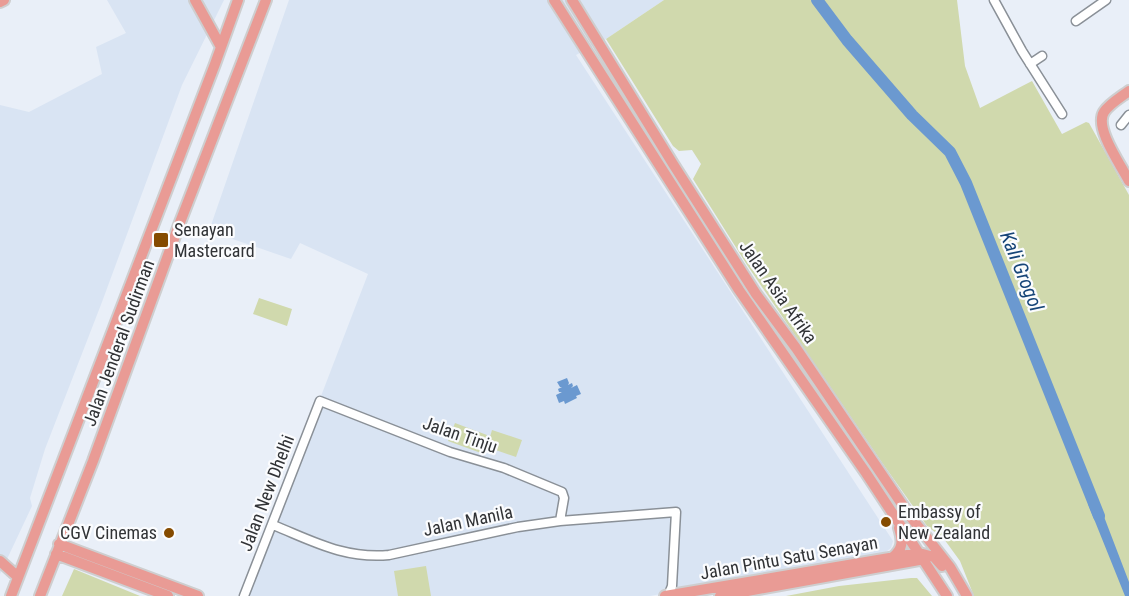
<svg xmlns="http://www.w3.org/2000/svg" width="1129" height="596" font-family="'Roboto Condensed',sans-serif">
<style>
.built{fill:#d9e4f3}
.green{fill:#d0d9ad}
.water{fill:#6b99d0}
.lines{fill:none;stroke-linecap:round;stroke-linejoin:round}
.river{stroke:#6b99d0;stroke-width:12}
.minor-casing{stroke:#8a9097;stroke-width:11}
.major-casing{stroke:#cececf;stroke-width:14}
.minor{stroke:#fff;stroke-width:8}
.major{stroke:#e99b95;stroke-width:10}
.poi-dot{fill:#854b00;stroke:#fbfcfe;stroke-width:2}
.labels{text-anchor:middle;stroke-width:4.5;stroke-linejoin:round;paint-order:stroke}
.poi-label{font-size:18px;fill:#313336;stroke:#fbfcfe;text-anchor:start}
.street-label{font-size:18px;fill:#313336;stroke:#fbfcfe}
.water-label{font-size:20px;font-style:italic;fill:#164578;stroke:#fbfcfe}
</style>
<rect width="100%" height="100%" fill="#e9eff8"/>
<path class="built" d="M 107,0 L 224,0 L 182,85 L 102,302 L 45,449 L 30,498 L 32,506 L 0,574 L 0,105 L 29,112 L 102,74 L 96,47 L 126,33 Z
M 289,0 L 664,0 L 606,39 L 576,55 L 893,541 L 891,548 L 883,554 L 650,596 L 244,596 L 368,274 L 300,243 L 291,259 L 209,231 Z"/>
<path class="green" d="M 664,0 L 957,0 L 965,66 L 980,108 L 1032,81 L 1062,134 L 1086,122 L 1089,123 L 1129,195 L 1129,596 L 974,596 L 960,561 L 944,539 L 927,526 L 883,464 L 747,265 L 693,179 L 701,164 L 692,150 L 679,151 L 673,146 L 606,39 Z
M 259,298 L 292,309 L 287,326 L 253,314 Z
M 455,423 L 487,435 L 481,453 L 448,441 Z
M 492,430 L 522,440 L 516,457 L 487,447 Z
M 426,566 L 431,596 L 398,596 L 394,571 Z
M 74,569 L 140,596 L 62,596 Z
M 911,578 L 917,578 L 932,596 L 786,596 L 839,586 Z"/>
<path class="water" d="M 567,378 L 569,383 L 568,385 L 572,383 L 573,386 L 571,388 L 577,385 L 581,394 L 576,396 L 577,398 L 565,404 L 564,401 L 559,403 L 556,395 L 562,392 L 559,392 L 558,389 L 562,387 L 560,387 L 557,382 Z
M 1098,501 L 1129,582 L 1129,596 L 1125,596 L 1088,504 Z"/>
<g class="lines">
<path class="river" d="M 817,0 L 847,40 L 912,115 L 950,152 L 966,183 L 1099,516"/>
<g class="minor-casing">
<path id="minor" d="M 994,0 L 1022,51 L 1062,114
M 1076,21 L 1106,0
M 1030,64 L 1042,56
M 1121,125 L 1129,115
M 273,525 C 313,541 344,559 389,555 L 518,527 L 560,521 L 676,512 L 672,586 L 668,596
M 244,596 L 320,401 L 450,452 L 504,468 L 562,492 L 564,498 L 560,521"/>
</g>
<g class="major-casing">
<path id="major" d="M 195,0 L 221,47
M 554,0 L 739,290 L 866,473 L 947,596
M 572,0 L 673,164 L 756,294 L 796,348 L 910,516 L 950,567 L 967,596
M 0,2 L 4,0
M 1129,91 C 1121,97 1109,104 1104,112 C 1094,128 1121,165 1129,181
M 59,544 L 198,596
M 56,554 L 168,596
M 893,557 C 903,549 903,541 899,528
M 0,561 L 18,577
M 11,596 L 215,64 L 238,0
M 40,596 L 93,461 L 179,225 L 266,0
M 665,596 L 919,553 L 934,557 L 942,566
M 720,596 L 919,560"/>
</g>
<use href="#minor" class="minor"/>
<use href="#major" class="major"/>
</g>
<g class="poi-dot">
<rect x="153" y="232" width="16" height="16" rx="3"/>
<circle cx="886" cy="522" r="6"/>
<circle cx="169" cy="533" r="6"/>
</g>
<g class="labels">
<g class="poi-label">
<text x="174" y="236">Senayan<tspan x="174" dy="21">Mastercard</tspan></text>
<text x="898" y="518">Embassy of<tspan x="898" dy="21">New Zealand</tspan></text>
<text x="157" y="539" text-anchor="end">CGV Cinemas</text>
</g>
<g class="street-label">
<text transform="translate(778 292) rotate(55)" y="6">Jalan Asia Afrika</text>
<text transform="translate(119 343) rotate(-70)" y="6">Jalan Jenderal Sudirman</text>
<text transform="translate(460 435) rotate(19)" y="6">Jalan Tinju</text>
<text transform="translate(267 493) rotate(-69)" y="6">Jalan New Dhelhi</text>
<text transform="translate(468 521) rotate(-12)" y="6">Jalan Manila</text>
<text transform="translate(789 558) rotate(-10)" y="6">Jalan Pintu Satu Senayan</text>
</g>
<g class="water-label">
<text transform="translate(1022 271) rotate(68)" y="7">Kali Grogol</text>
</g>
</g>
</svg>
